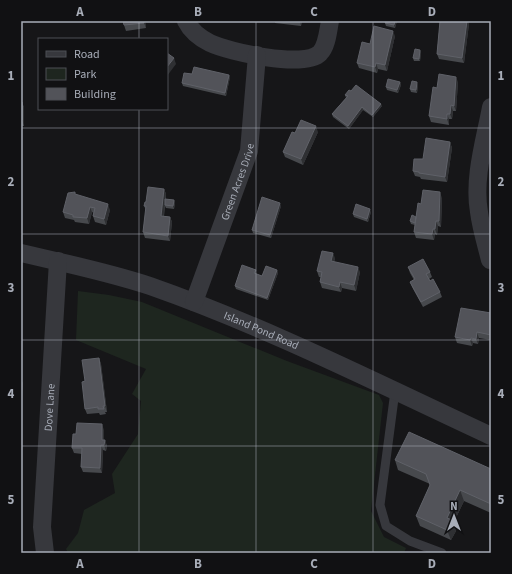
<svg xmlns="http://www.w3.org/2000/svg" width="512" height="574" font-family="'Source Sans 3',sans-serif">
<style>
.green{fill:#1e261f}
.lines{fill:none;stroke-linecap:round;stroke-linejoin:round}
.lane{stroke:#37383d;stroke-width:9}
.street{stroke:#37383d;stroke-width:18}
.wall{fill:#47494d}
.shaded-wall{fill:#2f3033}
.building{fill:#525359;stroke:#5f6168}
.grid{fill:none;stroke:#a8adb8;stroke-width:1;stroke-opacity:0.55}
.labels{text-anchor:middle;stroke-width:3;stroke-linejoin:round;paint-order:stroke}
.street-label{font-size:11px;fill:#a8adb8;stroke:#111113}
.neatline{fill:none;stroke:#a8adb8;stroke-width:1.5}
.grid-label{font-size:13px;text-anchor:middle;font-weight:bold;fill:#a8adb8}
</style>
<rect width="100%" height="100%" fill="#161618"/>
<path class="green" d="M 78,291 L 109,295 L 142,302 L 287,361 L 379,395 L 383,403 L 371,511 L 384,537 L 406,548 L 404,553 L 68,553 L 66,549 L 78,533 L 84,510 L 115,493 L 112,474 L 138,434 L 141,401 L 132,394 L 146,369 L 76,340 Z"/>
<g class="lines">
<path class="lane" d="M 395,391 L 380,505 L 386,526 L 410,541 L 442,553"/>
<g class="street">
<path d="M 186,21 C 191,31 200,38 210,43 C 229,52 305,69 320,53 C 327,46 328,31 330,21"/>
<path id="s1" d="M 21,253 C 64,263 108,272 150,286 C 267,327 379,384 491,436"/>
<path d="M 490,260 C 486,244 481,228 479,212 C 473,178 485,140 491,107"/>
<path id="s2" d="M 194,302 L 249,151 L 257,55"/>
<path id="s3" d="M 45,553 L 42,527 L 58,261"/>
</g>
</g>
<path class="wall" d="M 145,21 L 146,28 L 126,31 L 124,25 Z
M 275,21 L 302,21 L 301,26 L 275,23 Z
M 386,21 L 397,21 L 395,28 L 386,26 L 385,23 Z
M 440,21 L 468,21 L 469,24 L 464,63 L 439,59 L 437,54 Z
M 395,36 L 387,71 L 378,69 L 377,73 L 359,68 L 357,63 L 370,44 Z
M 420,50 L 421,53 L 420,61 L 414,61 L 413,58 Z
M 192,74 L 229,75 L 230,77 L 226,96 L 183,86 L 182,83 Z
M 400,82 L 401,85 L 398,93 L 387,90 L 386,87 Z
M 458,82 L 456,111 L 453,111 L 452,119 L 449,119 L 449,125 L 431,122 L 429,116 L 437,88 Z
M 418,85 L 417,93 L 411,92 L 410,89 Z
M 351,91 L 382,106 L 373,117 L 363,110 L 349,129 L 333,117 L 332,114 L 346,98 L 345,95 Z
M 21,102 L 24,107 L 24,126 L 21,126 Z
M 318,132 L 303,165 L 285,157 L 283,152 Z
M 450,142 L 452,148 L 447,182 L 421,179 L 420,177 L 415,176 L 413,171 L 423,159 Z
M 164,189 L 166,194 L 166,199 L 174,200 L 175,203 L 174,209 L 166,208 L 165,206 L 164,216 L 170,217 L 172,222 L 170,241 L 145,238 L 143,232 L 146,210 L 144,206 Z
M 76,195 L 110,210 L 106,225 L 95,222 L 93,216 L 94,213 L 92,212 L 89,224 L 75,222 L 74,220 L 65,218 L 63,212 Z
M 442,198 L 441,227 L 438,226 L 437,235 L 435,234 L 434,240 L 416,238 L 414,232 L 415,225 L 411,224 L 410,221 L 416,217 L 421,204 Z
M 281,206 L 271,238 L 253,233 L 252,230 Z
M 371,212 L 368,222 L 354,217 L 353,214 Z
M 335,258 L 334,262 L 360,272 L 356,291 L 342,288 L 341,292 L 322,288 L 320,282 L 321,277 L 319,277 L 317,271 Z
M 408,267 L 430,272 L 432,277 L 429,279 L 440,292 L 442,297 L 423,307 L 412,287 L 410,282 L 414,280 L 410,273 Z
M 256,270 L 256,274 L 262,276 L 277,270 L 278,273 L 268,300 L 236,289 L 235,286 Z
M 491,313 L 491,340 L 479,338 L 478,344 L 473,343 L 472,346 L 457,343 L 455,337 Z
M 99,358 L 101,364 L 107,412 L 105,412 L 106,414 L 100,415 L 99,413 L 87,414 L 85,409 L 85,381 Z
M 104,430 L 104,440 L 105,440 L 107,446 L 106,451 L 103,450 L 102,473 L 83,472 L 81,467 L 82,454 L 74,453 L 72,448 L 76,434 Z
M 395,460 L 491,469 L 491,513 L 464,501 L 453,524 L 456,531 L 451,540 L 420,526 L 416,516 L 430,485 L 430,484 L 398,470 Z"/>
<path class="shaded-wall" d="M 143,21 L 145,21 L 146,28 L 144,23 Z
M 300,21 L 302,21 L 301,26 Z
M 395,21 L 397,21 L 395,28 L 394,25 Z
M 467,21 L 468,21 L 469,24 L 464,63 L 462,58 Z
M 393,31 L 395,36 L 387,71 L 385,65 Z
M 420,50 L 421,53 L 420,61 L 419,59 Z
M 174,58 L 176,64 L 167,76 L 167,67 Z
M 376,63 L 378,69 L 377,73 L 375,67 Z
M 229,75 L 230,77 L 226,96 L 225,93 Z
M 456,77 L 458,82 L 456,111 L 454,106 Z
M 400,82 L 401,85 L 398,93 L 397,90 Z
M 417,82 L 418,85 L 417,93 L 416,90 Z
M 22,102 L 24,107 L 24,126 L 22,120 Z
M 381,104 L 382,106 L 373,117 L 372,115 Z
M 451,105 L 453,111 L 452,119 L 450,114 Z
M 362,107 L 363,110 L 349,129 L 348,126 Z
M 447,114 L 449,119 L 449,125 L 447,119 Z
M 316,126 L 318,132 L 303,165 L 301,159 Z
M 450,142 L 452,148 L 447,182 L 445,177 Z
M 164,189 L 166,194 L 163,221 L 161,216 Z
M 440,192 L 442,198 L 441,227 L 439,221 Z
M 174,200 L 175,203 L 174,209 L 173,206 Z
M 280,203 L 281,206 L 271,238 L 270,235 Z
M 108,204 L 110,210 L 106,225 L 104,219 Z
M 90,207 L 92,212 L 89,224 L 87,218 Z
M 370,209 L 371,212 L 368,222 L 367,219 Z
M 170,217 L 172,222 L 170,241 L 168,236 Z
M 436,221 L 438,226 L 437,235 L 435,229 Z
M 433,229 L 435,234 L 434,240 L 432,234 Z
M 333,253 L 335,258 L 333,266 L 331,261 Z
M 358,267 L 360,272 L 356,291 L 354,285 Z
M 277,270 L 278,273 L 268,300 L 267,298 Z
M 340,282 L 342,288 L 341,292 L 339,287 Z
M 477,332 L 479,338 L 478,344 L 476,339 Z
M 471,338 L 473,343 L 472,346 L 470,340 Z
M 99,358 L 101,364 L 107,412 L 105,406 Z
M 21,379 L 23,383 L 22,397 L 21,394 Z
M 102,424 L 104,430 L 104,446 L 102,440 Z
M 105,440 L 107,446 L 106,451 L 104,445 Z
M 101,445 L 103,450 L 102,473 L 100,468 Z
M 460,490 L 464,501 L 453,524 L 456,531 L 451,540 L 447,530 L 447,518 Z"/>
<path class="building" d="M 123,21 L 143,21 L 144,23 L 124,25 Z
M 386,21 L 395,21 L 394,25 L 385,23 Z
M 440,21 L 467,21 L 462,58 L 437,54 Z
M 374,26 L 393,31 L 385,65 L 376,63 L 375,67 L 357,63 L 362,42 L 370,44 Z
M 415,49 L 420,50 L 419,59 L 413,58 Z
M 167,53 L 174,58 L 167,67 Z
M 194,67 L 229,75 L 225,93 L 182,83 L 184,73 L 192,74 Z
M 439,74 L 456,77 L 454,106 L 451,105 L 450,114 L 447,114 L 447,119 L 429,116 L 433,87 L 437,88 Z
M 388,79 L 400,82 L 397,90 L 386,87 Z
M 412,81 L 417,82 L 416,90 L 410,89 Z
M 356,85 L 381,104 L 372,115 L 362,107 L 348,126 L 332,114 L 348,96 L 345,95 L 349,90 L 351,91 Z
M 21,102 L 22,102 L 22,120 L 21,120 Z
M 301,120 L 316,126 L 301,159 L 283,152 L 292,132 L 295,133 Z
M 426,138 L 450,142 L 445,177 L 419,173 L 419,172 L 413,171 L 414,159 L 423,159 Z
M 148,187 L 164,189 L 161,216 L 170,217 L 168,236 L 143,232 L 146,206 L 144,206 L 145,202 L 146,202 Z
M 423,190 L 440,192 L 439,221 L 436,221 L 435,229 L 433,229 L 432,234 L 414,232 L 418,203 L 421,204 Z
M 75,192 L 75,194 L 108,204 L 104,219 L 93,216 L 95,208 L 90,207 L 87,218 L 73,217 L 73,215 L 63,212 L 68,193 Z
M 262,197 L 280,203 L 270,235 L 252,230 Z
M 165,199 L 174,200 L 173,206 L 165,205 Z
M 356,204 L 370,209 L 367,219 L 353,214 Z
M 412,215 L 416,217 L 415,223 L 410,221 Z
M 322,251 L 333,253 L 331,261 L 358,267 L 354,285 L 340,282 L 339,287 L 320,282 L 322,272 L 317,271 Z
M 423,259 L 430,272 L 426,274 L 430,281 L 433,279 L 440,292 L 421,302 L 410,282 L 415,279 L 408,267 Z
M 242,265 L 256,270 L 254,273 L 262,276 L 266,266 L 277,270 L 267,298 L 235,286 Z
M 461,308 L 491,313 L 491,335 L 477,332 L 476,339 L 471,338 L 470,340 L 455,337 Z
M 99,358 L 105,406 L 103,406 L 104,409 L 98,409 L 98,407 L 85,409 L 82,382 L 85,381 L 82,360 Z
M 77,423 L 102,424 L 102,440 L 105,440 L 104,445 L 101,445 L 100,468 L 81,467 L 82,448 L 72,448 L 73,434 L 76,434 Z
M 409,432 L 491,469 L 491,504 L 460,490 L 447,518 L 452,520 L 447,530 L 416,516 L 430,485 L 426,474 L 395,460 Z"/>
<path class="grid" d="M 139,21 L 139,39M 256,21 L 256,553M 373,21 L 373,553M 139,109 L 139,553M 21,128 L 491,128M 21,234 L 491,234M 21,340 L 491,340M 21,446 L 491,446"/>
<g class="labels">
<g class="street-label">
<text dy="4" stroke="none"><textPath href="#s2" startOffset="128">Green Acres Drive</textPath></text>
<text dy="4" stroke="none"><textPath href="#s1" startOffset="253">Island Pond Road</textPath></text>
<text dy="4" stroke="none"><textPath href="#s3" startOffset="146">Dove Lane</textPath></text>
</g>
</g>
<rect width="512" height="574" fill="none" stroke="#111113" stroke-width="44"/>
<rect x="38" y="38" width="130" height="72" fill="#111113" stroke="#4d4f55"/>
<rect x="46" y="51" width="20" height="6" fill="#37383d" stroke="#4d4f55"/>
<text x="74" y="58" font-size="12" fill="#a8adb8">Road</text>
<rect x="46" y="68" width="20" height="12" fill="#1e261f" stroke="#4d4f55"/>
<text x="74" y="78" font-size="12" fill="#a8adb8">Park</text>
<rect x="46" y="88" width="20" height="12" fill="#525359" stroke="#4d4f55"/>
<text x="74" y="98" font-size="12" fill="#a8adb8">Building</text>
<g transform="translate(454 516)" stroke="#111113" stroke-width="3" paint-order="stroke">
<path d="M0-3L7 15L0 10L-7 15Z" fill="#a8adb8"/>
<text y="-6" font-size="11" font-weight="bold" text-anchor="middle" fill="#a8adb8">N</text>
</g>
<rect x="22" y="22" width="468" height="530" class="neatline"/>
<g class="grid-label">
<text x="80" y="16">A</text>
<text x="198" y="16">B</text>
<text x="314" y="16">C</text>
<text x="432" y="16">D</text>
<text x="11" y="80">1</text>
<text x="501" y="80">1</text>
<text x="11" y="186">2</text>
<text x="501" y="186">2</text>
<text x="11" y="292">3</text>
<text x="501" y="292">3</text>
<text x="11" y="398">4</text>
<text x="501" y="398">4</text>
<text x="11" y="504">5</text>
<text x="501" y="504">5</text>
<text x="80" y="568">A</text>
<text x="198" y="568">B</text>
<text x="314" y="568">C</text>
<text x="432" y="568">D</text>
</g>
</svg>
